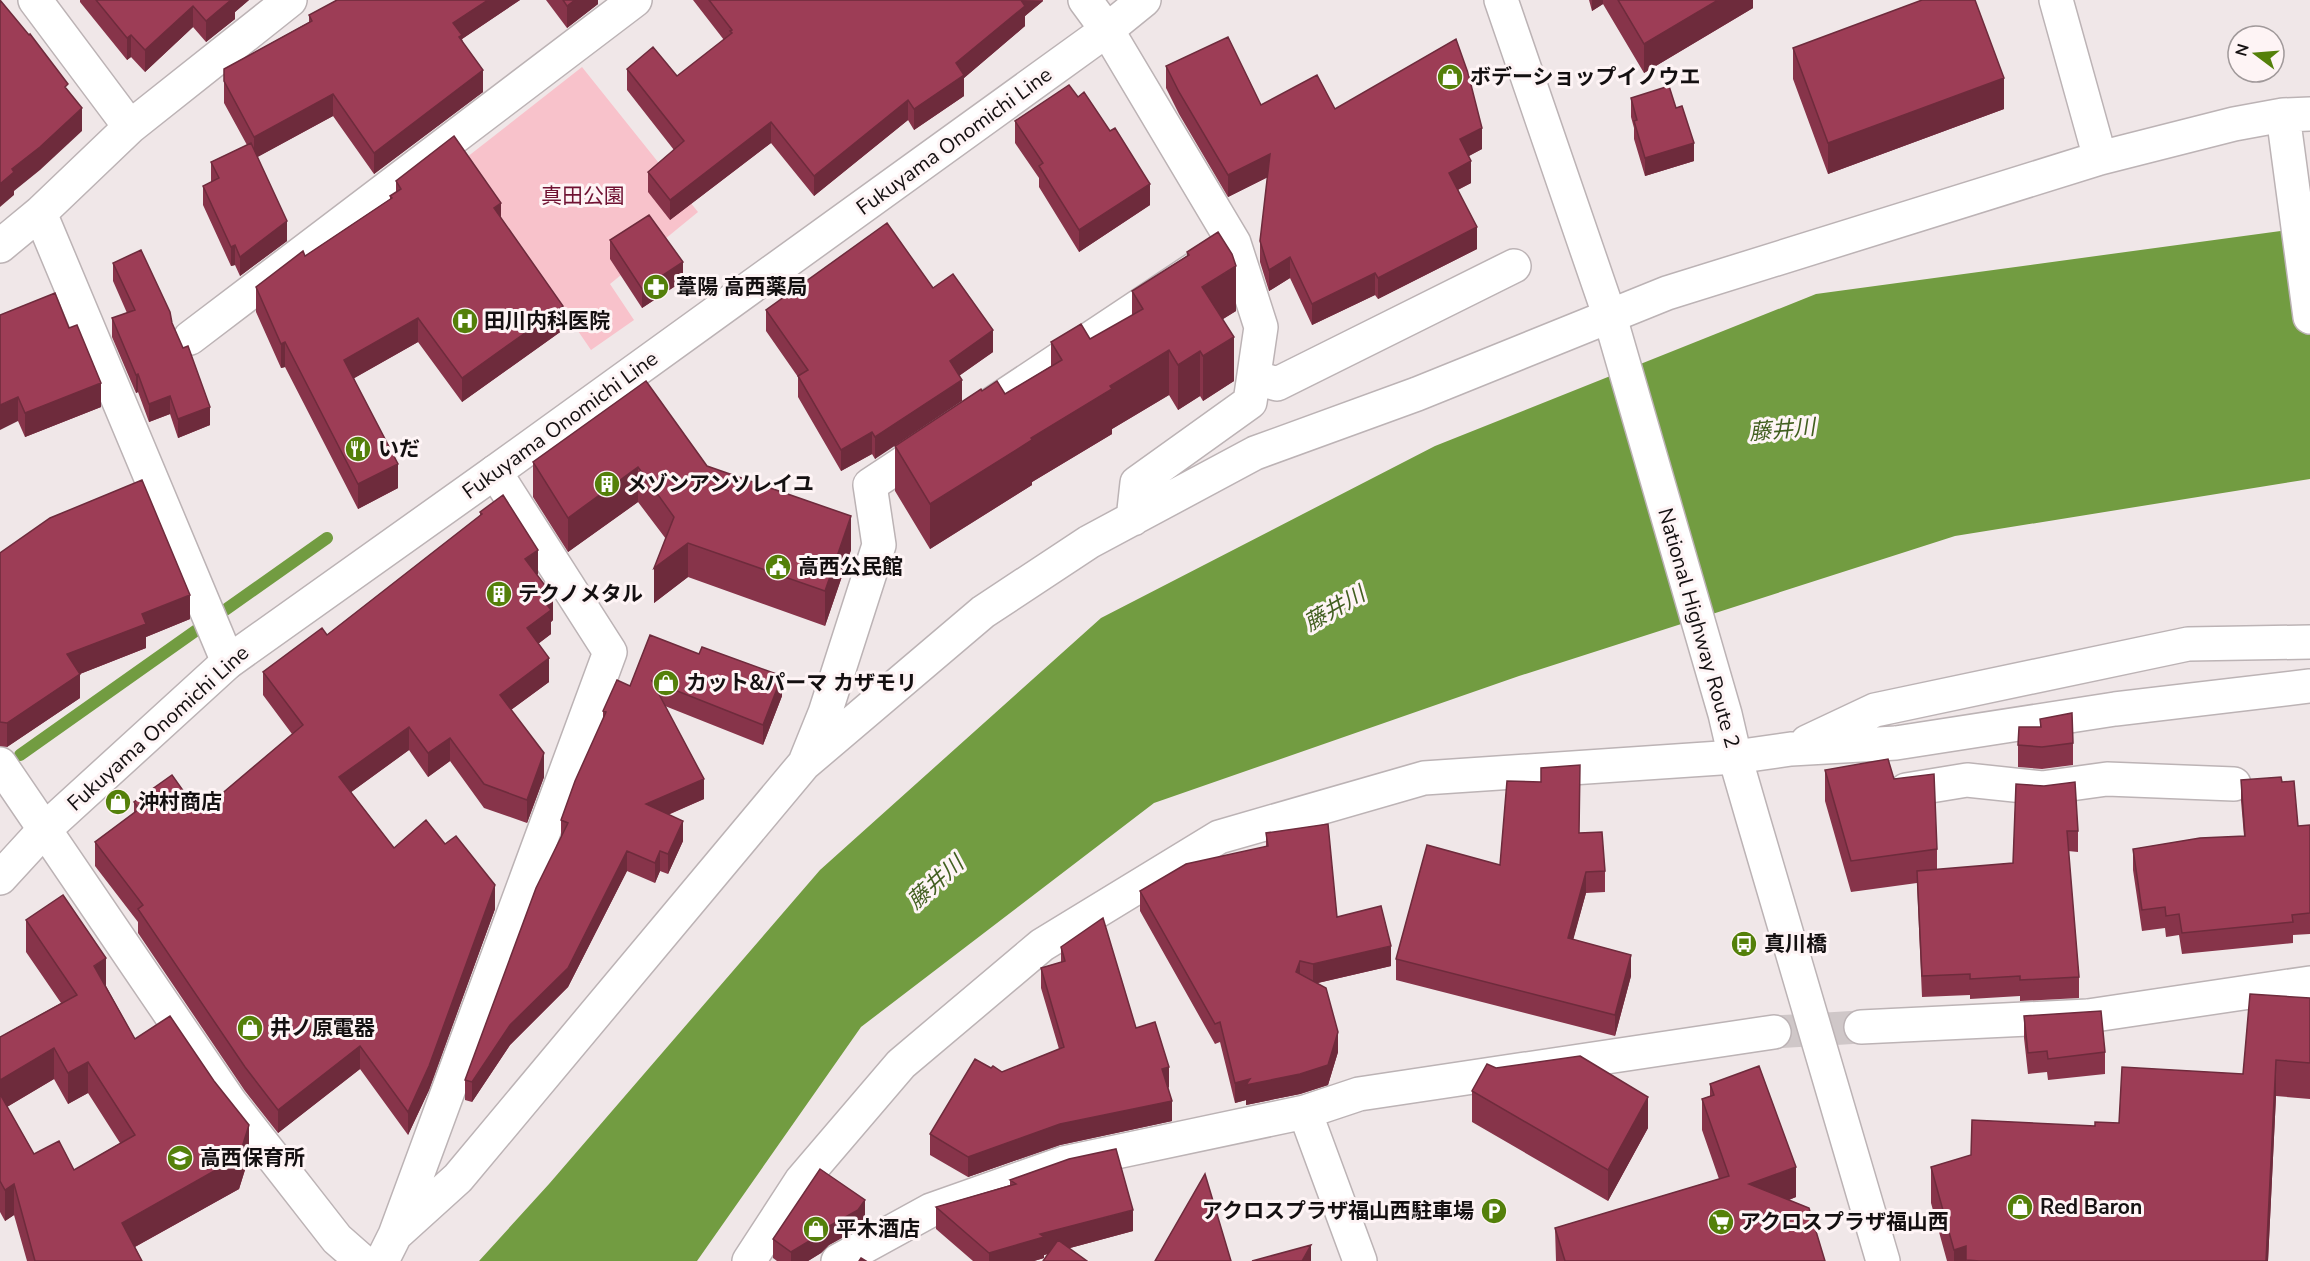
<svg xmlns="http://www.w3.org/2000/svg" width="2310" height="1261" font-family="'Nunito Sans','Noto Sans JP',sans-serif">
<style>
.green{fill:#f8c2cb}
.water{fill:#729c41}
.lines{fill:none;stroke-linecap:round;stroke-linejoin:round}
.stream{stroke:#729c41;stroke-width:12}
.minor-tunnel{stroke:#cfc7c8;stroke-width:33;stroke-dasharray:33 16;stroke-linecap:butt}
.minor-casing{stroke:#bcb3b5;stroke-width:36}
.major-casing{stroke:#bcb3b5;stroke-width:36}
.highway-casing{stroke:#bcb3b5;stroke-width:36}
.minor{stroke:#fff;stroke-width:33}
.major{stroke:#fff;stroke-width:33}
.highway{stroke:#fff;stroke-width:33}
.wall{fill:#87344a;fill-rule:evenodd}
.shaded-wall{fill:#6e2b3c}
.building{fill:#9d3d56;stroke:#6e2b3c;stroke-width:1.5}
.labels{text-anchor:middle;stroke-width:6;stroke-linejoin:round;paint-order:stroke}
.poi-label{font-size:21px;font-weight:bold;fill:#141011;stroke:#fef4f5;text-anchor:start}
.street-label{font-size:21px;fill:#141011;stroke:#fef4f5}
.park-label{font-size:21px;fill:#6f1232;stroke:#fef4f5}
.water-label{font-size:22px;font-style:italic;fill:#425f20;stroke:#fef4f5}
</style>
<rect width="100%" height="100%" fill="#f0e7e8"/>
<path class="green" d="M 582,67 L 698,212 L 610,284 L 634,320 L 591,350 L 462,161 Z"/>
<path class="water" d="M 2310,227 L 2310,479 L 1955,536 L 1519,676 L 1154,803 L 861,1027 L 697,1261 L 479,1261 L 549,1184 L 820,870 L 1101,618 L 1435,446 L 1816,294 Z"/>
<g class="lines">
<path class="stream" d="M 20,755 L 327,538"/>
<path class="minor-tunnel" d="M 1774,1032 L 1861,1027"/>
<g class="minor-casing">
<path id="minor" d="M 35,0 L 130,127
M 1085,0 L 1107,30 L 1234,243 L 1261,327 L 1250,402 L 1137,483 L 1133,519
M 2056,0 L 2100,158
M 2283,115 L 2310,317
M 40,213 L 228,662
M 0,246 L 40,213 L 130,127 L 290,0
M 190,338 L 635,0
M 1254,377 L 1277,384 L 1514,266
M 983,410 L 1234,243
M 1807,742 L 1875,710 L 2188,644 L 2310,642
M 806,760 L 825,713 L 879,545 L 870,485 L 932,444
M 0,764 L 230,1102 L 337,1239 L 362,1261
M 1906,790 L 1967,780 L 2042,788 L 2107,779 L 2234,784
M 1861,1027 L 2088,1016 L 2310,983
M 1305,1112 L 1360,1261
M 395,1235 L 458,1178 L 804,764 L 983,612 L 1089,542 L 1255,453 L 1417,394 L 1667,293 L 2100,158 L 2234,124 L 2283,115 L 2310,114
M 382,1261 L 395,1235 L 610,652 L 495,472
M 749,1261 L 801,1181 L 901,1064 L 1042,945 L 1219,837 L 1424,778 L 1735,757 L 1791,749 L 1896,743 L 2115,709 L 2310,686
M 838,1261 L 931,1210 L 1064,1163 L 1305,1112 L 1359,1094 L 1774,1032"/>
</g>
<g class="major-casing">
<path id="major" d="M 0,878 L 45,829 L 228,662 L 495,472 L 1107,30 L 1144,0"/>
</g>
<g class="highway-casing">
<path id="highway" d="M 1501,0 L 1610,317 L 1725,714 L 1735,757 L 1753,819 L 1883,1261"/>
</g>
<use href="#minor" class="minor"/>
<use href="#major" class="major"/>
<use href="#highway" class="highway"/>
</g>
<path class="wall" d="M 80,0 L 249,0 L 235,12 L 235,19 L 206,42 L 193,27 L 145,72 L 131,57 L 127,60 L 80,2 Z
M 337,0 L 520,0 L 462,39 L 483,92 L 374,174 L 333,116 L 257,157 L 287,241 L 240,276 L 235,265 L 231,266 L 203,205 L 203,186 L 211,182 L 211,162 L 247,145 L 224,103 L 224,69 L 309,22 L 309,15 Z
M 546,0 L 598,0 L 598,4 L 567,28 Z
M 693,0 L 1043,0 L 1043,1 L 1025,16 L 1025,26 L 964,78 L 964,96 L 914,130 L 908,120 L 814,196 L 771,143 L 670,220 L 648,192 L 648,172 L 674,150 L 627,90 L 627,69 L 677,76 L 724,40 Z
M 1589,0 L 1753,0 L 1753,8 L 1644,73 L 1603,4 L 1592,11 Z
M 1793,48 L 2004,109 L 1828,174 L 1793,79 Z
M 1166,66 L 1261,105 L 1335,109 L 1482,149 L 1468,156 L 1471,183 L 1458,190 L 1477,249 L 1378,299 L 1375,295 L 1312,325 L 1290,278 L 1269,291 L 1260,262 L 1260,241 L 1268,177 L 1228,197 L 1179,114 L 1166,88 Z
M 1631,98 L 1694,161 L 1645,176 L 1634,139 L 1634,128 L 1631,117 Z
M 1015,121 L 1150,205 L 1079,252 L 1039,187 L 1039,178 L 1015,143 Z
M 396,181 L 501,218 L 563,330 L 462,402 L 418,342 L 354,378 L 398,488 L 358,509 L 285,367 L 281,368 L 256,312 L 256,287 L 305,256 L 390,199 L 390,196 L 396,192 Z
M 610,240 L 683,281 L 642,308 L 610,259 Z
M 1187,252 L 1236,311 L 1223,319 L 1234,381 L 1203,401 L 1200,396 L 1178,410 L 1169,395 L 1112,429 L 1112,434 L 1032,482 L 1032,485 L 930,549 L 895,491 L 895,446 L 982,391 L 1005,394 L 1051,366 L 1051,342 L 1090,339 L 1132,316 L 1132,291 L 1187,256 Z
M 113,263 L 172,323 L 210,425 L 178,438 L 170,414 L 149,422 L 138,392 L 136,393 L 112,337 L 112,318 L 127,313 L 113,281 Z
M 933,288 L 993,352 L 959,376 L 875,459 L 872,454 L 841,471 L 798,397 L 798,377 L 766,331 L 766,310 Z
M 0,315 L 101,407 L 25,437 L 18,421 Z
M 533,462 L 707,466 L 851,550 L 825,626 L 688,577 L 654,603 L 666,539 L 638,502 L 568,552 L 533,497 Z
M 480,512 L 538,574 L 537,575 L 553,620 L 551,622 L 551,634 L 538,644 L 549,682 L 511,710 L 544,777 L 527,823 L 484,808 L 450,761 L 428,777 L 409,750 L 351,792 L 394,848 L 495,909 L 429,1090 L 408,1135 L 360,1069 L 278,1133 L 245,1091 L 138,933 L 138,922 L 95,866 L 95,842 L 134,813 L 134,802 L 199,813 L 292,734 L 263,695 L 263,672 L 327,635 L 480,516 Z
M 0,553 L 190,619 L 146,637 L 146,648 L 80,674 L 80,698 L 7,747 L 0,746 Z
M 650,635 L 782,696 L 763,745 L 665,706 L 704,799 L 668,815 L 683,841 L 668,874 L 660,871 L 655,883 L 627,871 L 568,987 L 510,1045 L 472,1102 L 465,1100 L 465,1080 L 561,839 L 561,820 L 603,720 L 603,711 L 630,686 Z
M 2040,719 L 2073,743 L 2073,765 L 2042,769 L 2018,767 L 2018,745 L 2040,727 Z
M 1825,770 L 1894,779 L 1937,849 L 1937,870 L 2013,863 L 2016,784 L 2078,831 L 2078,852 L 2068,851 L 2079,977 L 2079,998 L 2020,1001 L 2020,996 L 1970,999 L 1970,995 L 1922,997 L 1917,883 L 1851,892 L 1825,801 Z
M 2241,780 L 2282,782 L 2298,826 L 2310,825 L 2310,934 L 2293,935 L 2293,943 L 2182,954 L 2179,935 L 2166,937 L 2165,928 L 2142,931 L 2133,870 L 2133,849 L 2244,836 L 2241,801 Z
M 1266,833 L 1337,917 L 1391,966 L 1318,983 L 1338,1052 L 1328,1085 L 1300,1094 L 1246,1105 L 1246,1100 L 1235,1103 L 1220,1042 L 1215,1044 L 1140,911 L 1140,891 L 1266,847 Z
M 1579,833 L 1605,871 L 1605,892 L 1586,893 L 1573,939 L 1631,976 L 1615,1036 L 1396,980 L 1396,959 L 1500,865 Z
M 26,920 L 106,986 L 135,1039 L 249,1157 L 239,1189 L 135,1247 L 142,1261 L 27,1261 L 14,1215 L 5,1221 L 0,1212 L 0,1037 L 61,1003 L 26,952 ZM 54,1079 L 68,1104 L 88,1093 L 120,1143 L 74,1170 L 34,1154 L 7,1107 Z
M 1061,947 L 1136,1028 L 1169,1087 L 1168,1088 L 1172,1121 L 1060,1145 L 968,1177 L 930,1155 L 930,1134 L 991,1068 L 1002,1072 L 1059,1049 L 1041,988 L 1041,968 L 1061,962 Z
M 2310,998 L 2310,1099 L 2276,1096 L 2268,1261 L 1947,1261 L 1931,1203 L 1931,1167 L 2095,1126 L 2119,1123 L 2243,1074 Z
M 2024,1016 L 2105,1052 L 2105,1074 L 2048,1080 L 2047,1072 L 2028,1074 L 2024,1038 Z
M 1496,1068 L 1648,1128 L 1608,1201 L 1472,1122 L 1472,1091 Z
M 1710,1084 L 1796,1197 L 1789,1200 L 1825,1261 L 1556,1261 L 1555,1228 L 1719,1179 L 1702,1130 L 1702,1099 L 1710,1096 Z
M 1010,1180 L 1133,1231 L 1044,1255 L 1044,1258 L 1034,1261 L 973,1261 L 936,1229 L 936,1207 L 1010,1185 Z
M 865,1219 L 858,1229 L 829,1245 L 821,1253 L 808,1261 L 777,1261 L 773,1258 L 773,1239 Z"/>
<path class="shaded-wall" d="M 231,0 L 249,0 L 235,12 L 235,19 L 206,42 L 206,21 Z
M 488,0 L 520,0 L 462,39 L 462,57 L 453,23 Z
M 575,0 L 598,0 L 598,4 L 567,28 L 567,6 Z
M 1020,0 L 1043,1 L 1025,16 L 1025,26 L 964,78 L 964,96 L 914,130 L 914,109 L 956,63 Z
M 1592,0 L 1603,0 L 1603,4 L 1592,11 Z
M 1718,0 L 1753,0 L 1753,8 L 1644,73 L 1644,44 Z
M 193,6 L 193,27 L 145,72 L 145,50 Z
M 131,35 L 131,57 L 127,60 L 127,38 Z
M 483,70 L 483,92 L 374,174 L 374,153 Z
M 2004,78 L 2004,109 L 1828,174 L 1828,143 Z
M 333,94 L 333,116 L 254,159 L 254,137 Z
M 908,100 L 908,120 L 814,196 L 814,176 Z
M 82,108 L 82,131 L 40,170 L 14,191 L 14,195 L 0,207 L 0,184 L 12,169 Z
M 771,122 L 771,143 L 670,220 L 670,200 Z
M 1482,128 L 1482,149 L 1460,161 L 1460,139 Z
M 1694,143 L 1694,161 L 1645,176 L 1645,158 Z
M 1270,154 L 1270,176 L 1228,197 L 1228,175 Z
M 1471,161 L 1471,183 L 1449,194 L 1449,173 Z
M 1150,184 L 1150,205 L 1079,252 L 1079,230 Z
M 501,203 L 501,227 L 494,208 Z
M 287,221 L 287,241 L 240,276 L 240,257 Z
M 1477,227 L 1477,249 L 1378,299 L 1378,278 Z
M 235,245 L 235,265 L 231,266 L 231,247 Z
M 1290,257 L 1290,278 L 1269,291 L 1269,270 Z
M 683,262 L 683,281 L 642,308 L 642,289 Z
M 1236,266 L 1236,311 L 1202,332 L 1202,287 Z
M 1375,273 L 1375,295 L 1312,325 L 1312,304 Z
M 563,306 L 563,330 L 462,402 L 462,378 Z
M 418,318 L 418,342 L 344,384 L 344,360 Z
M 993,330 L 993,352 L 950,382 L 950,361 Z
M 1234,337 L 1234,381 L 1203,401 L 1203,356 Z
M 285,342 L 285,367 L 281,368 L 281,344 Z
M 1169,350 L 1169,395 L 1112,429 L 1112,434 L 1032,482 L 1032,485 L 930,549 L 930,504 L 1110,386 Z
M 1200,351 L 1200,396 L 1178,410 L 1178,365 Z
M 138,374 L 138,392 L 136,393 L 136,375 Z
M 962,380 L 962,401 L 875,459 L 875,437 Z
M 101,383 L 101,407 L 25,437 L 25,413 Z
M 170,396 L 170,414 L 149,422 L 149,404 Z
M 18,397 L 18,421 L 0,430 L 0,405 Z
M 210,407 L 210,425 L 178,438 L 178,419 Z
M 872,432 L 872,454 L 841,471 L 841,450 Z
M 398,464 L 398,488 L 358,509 L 358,484 Z
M 638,467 L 638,502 L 568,552 L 568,518 Z
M 851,516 L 851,550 L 825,626 L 825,591 Z
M 688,543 L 688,577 L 654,603 L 654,568 Z
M 538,550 L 538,574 L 525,583 L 525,559 Z
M 190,595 L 190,619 L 146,637 L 146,648 L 67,679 L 67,654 L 142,614 Z
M 553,596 L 553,620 L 551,622 L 551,634 L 527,652 L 527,628 L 545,602 Z
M 549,658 L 549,682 L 500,718 L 500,695 Z
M 80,674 L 80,698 L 7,747 L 7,723 Z
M 782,676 L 782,696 L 763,745 L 763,725 Z
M 409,727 L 409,750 L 339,801 L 339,777 Z
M 450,738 L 450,761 L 428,777 L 428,753 Z
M 544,753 L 544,777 L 527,823 L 527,800 Z
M 704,779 L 704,799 L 646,824 L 646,804 Z
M 683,821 L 683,841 L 668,874 L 668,854 Z
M 627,851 L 627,871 L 568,987 L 510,1045 L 472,1102 L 472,1082 Z
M 660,851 L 660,871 L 655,883 L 655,863 Z
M 1586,872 L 1586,893 L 1568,959 L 1568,938 Z
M 495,885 L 495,909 L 429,1090 L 408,1135 L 408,1112 Z
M 1391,946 L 1391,966 L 1313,984 L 1313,964 Z
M 1631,955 L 1631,976 L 1615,1036 L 1615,1015 Z
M 106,958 L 106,989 L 94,966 Z
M 1300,961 L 1300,981 L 1296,972 Z
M 1338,1032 L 1338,1052 L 1328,1085 L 1300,1094 L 1246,1105 L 1246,1100 L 1235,1103 L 1235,1083 L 1250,1079 Z
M 360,1046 L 360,1069 L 278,1133 L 278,1110 Z
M 54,1048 L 54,1079 L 0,1111 L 0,1080 Z
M 2276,1060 L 2276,1096 L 2268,1261 L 2266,1261 Z
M 88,1062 L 88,1093 L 68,1104 L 68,1073 Z
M 1169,1067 L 1169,1087 L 1162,1090 L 1162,1069 Z
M 1648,1097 L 1648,1128 L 1608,1201 L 1608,1170 Z
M 1172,1101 L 1172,1121 L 1060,1145 L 968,1177 L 968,1157 L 1060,1124 Z
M 249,1125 L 249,1157 L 239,1189 L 122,1254 L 122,1223 Z
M 1796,1167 L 1796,1197 L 1749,1215 L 1749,1184 Z
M 14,1184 L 14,1215 L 5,1221 L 5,1190 Z
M 865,1200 L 865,1219 L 858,1229 L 829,1245 L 821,1253 L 808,1261 L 791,1261 L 791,1252 Z
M 1133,1210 L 1133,1231 L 1044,1255 L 1044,1258 L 1034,1261 L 989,1261 L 989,1253 L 1040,1234 Z
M 1311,1245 L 1311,1261 L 1302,1261 Z
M 1966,1246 L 1966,1261 L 1954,1261 L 1954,1250 Z"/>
<path class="building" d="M 0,0 L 29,35 L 30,34 L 68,84 L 65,87 L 82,108 L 40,147 L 12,169 L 14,172 L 0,184 Z
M 96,0 L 231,0 L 206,21 L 193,6 L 145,50 L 131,35 L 127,38 Z
M 337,0 L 488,0 L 453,23 L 462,35 L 459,37 L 483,70 L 374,153 L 333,94 L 254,137 L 224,81 L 224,69 L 312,21 L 309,15 Z
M 563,0 L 575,0 L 567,6 Z
M 709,0 L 1021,0 L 1025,6 L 956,63 L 964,75 L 914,109 L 908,100 L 814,176 L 771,122 L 670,200 L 648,172 L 684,141 L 627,69 L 653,47 L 677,76 L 732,33 L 730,31 L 732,30 Z
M 1618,0 L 1718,0 L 1644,44 Z
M 1922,0 L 1975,0 L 2004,78 L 1828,143 L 1793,48 Z
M 1228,37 L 1261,105 L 1317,75 L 1335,109 L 1456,39 L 1468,73 L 1482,128 L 1460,139 L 1471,161 L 1449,173 L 1477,227 L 1378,278 L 1375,273 L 1312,304 L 1290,257 L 1269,270 L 1260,241 L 1270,154 L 1228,175 L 1179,92 L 1166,66 Z
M 1069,85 L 1078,97 L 1084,92 L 1110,131 L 1115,128 L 1150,184 L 1079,230 L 1039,166 L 1043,163 L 1015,121 Z
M 1669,86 L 1676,108 L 1682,106 L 1694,143 L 1645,158 L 1634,121 L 1637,120 L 1631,98 Z
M 454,136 L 501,203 L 494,208 L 563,306 L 462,378 L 418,318 L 344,360 L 398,464 L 358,484 L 285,342 L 281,344 L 256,287 L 303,251 L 305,256 L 392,198 L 390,196 L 401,189 L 396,181 Z
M 251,143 L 287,221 L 240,257 L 235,245 L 231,247 L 203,186 L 219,178 L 211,162 Z
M 649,215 L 683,262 L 642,289 L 610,240 Z
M 887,223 L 933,288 L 953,274 L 993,330 L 950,361 L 962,380 L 875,437 L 872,432 L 841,450 L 798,376 L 808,370 L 766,310 Z
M 1218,232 L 1232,254 L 1236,266 L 1202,287 L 1234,337 L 1203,356 L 1200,351 L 1178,365 L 1169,350 L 1110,386 L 1112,389 L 1031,438 L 1032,440 L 930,504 L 895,446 L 981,389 L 982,391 L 997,381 L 1005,394 L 1062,360 L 1051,342 L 1081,324 L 1090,339 L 1143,309 L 1132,291 L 1189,255 L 1187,252 Z
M 141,250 L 170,312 L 172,323 L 183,348 L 188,346 L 210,407 L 178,419 L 170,396 L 149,404 L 138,374 L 136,375 L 112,318 L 135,310 L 113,263 Z
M 55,293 L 69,328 L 77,325 L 101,383 L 25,413 L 18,397 L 0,405 L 0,315 Z
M 646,381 L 707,466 L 851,516 L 825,591 L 688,543 L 654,568 L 674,517 L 638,467 L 568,518 L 533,462 Z
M 142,480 L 190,595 L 142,614 L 146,624 L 67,654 L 80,674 L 7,723 L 0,722 L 0,553 L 50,518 Z
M 503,495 L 538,550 L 525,559 L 553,596 L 545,602 L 551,610 L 527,628 L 549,658 L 500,695 L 544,753 L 527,800 L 484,784 L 450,738 L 428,753 L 409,727 L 339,777 L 394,848 L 426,820 L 445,844 L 456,836 L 495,885 L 429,1066 L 408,1112 L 360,1046 L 278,1110 L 245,1067 L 138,909 L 143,905 L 95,842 L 139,809 L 134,802 L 172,775 L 199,813 L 303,725 L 263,672 L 322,628 L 327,635 L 482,514 L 480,512 Z
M 650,635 L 699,654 L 702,647 L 782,676 L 763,725 L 652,681 L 704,779 L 646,804 L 683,821 L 668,854 L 660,851 L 655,863 L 627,851 L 568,968 L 510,1025 L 472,1082 L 465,1080 L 536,888 L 568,823 L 561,820 L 575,781 L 606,712 L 603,711 L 617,680 L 630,686 Z
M 2072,713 L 2073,743 L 2042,747 L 2018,745 L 2019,727 L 2041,727 L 2040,719 Z
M 1888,759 L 1894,779 L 1934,774 L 1937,849 L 1851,861 L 1825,770 Z
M 1580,765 L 1579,833 L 1602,832 L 1605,871 L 1586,872 L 1568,938 L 1631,955 L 1615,1015 L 1396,959 L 1427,845 L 1500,865 L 1507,781 L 1541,782 L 1541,768 Z
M 2281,777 L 2282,782 L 2294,781 L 2298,826 L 2310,825 L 2310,913 L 2292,915 L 2293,922 L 2182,933 L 2179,914 L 2166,916 L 2165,907 L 2142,910 L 2133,849 L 2200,838 L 2245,836 L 2241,780 Z
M 2075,782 L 2078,831 L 2067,831 L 2079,977 L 2020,980 L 2020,976 L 1970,979 L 1970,974 L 1922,976 L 1917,871 L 2013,863 L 2016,784 L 2044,786 Z
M 1328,824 L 1337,917 L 1381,906 L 1391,946 L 1313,964 L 1300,961 L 1296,972 L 1326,988 L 1338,1032 L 1328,1065 L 1300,1074 L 1246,1085 L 1250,1079 L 1235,1083 L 1220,1022 L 1215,1024 L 1140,891 L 1186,864 L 1268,846 L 1266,833 Z
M 63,895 L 106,958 L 94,966 L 135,1039 L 170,1016 L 214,1081 L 249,1125 L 239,1157 L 122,1223 L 142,1261 L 35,1261 L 14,1184 L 5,1190 L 0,1181 L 0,1094 L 34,1154 L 59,1141 L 74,1170 L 135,1135 L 88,1062 L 68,1073 L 54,1048 L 0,1080 L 0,1037 L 77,995 L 26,920 Z
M 1103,918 L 1136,1028 L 1155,1022 L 1169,1067 L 1162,1069 L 1172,1101 L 1060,1124 L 968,1157 L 930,1134 L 975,1059 L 991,1068 L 993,1066 L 1002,1072 L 1064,1047 L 1041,968 L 1065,961 L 1061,947 Z
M 2250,994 L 2310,998 L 2310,1063 L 2276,1060 L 2266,1261 L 1980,1261 L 1966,1260 L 1966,1246 L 1954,1250 L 1931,1167 L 1971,1155 L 1972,1120 L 2095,1126 L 2095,1122 L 2119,1123 L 2122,1067 L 2243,1074 Z
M 2101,1011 L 2105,1052 L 2048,1059 L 2047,1051 L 2028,1053 L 2024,1016 Z
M 1580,1056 L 1648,1097 L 1608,1170 L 1472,1091 L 1487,1064 L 1496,1068 Z
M 1759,1066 L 1796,1167 L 1749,1184 L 1809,1208 L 1825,1261 L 1565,1261 L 1555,1228 L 1729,1176 L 1702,1099 L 1714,1095 L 1710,1084 Z
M 1116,1149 L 1133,1210 L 1040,1234 L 1044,1237 L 989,1253 L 936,1207 L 1016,1184 L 1010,1180 L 1069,1159 Z
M 820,1169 L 865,1200 L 858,1210 L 829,1226 L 821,1234 L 791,1252 L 773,1239 Z
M 1205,1174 L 1231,1261 L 1155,1261 Z
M 1058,1240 L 1087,1261 L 1043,1261 Z
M 1311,1245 L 1302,1261 L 1252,1261 Z
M 861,1258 L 866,1261 L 859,1261 Z"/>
<defs>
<g id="shop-disc" transform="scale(1.35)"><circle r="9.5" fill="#54800a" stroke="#fef4f5"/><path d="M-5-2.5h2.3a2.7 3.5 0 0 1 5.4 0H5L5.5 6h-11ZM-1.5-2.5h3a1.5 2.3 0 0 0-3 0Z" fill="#fff"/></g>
<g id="pharmacy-disc" transform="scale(1.35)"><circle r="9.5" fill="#54800a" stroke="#fef4f5"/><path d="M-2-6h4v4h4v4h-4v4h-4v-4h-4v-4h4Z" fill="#fff"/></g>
<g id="hospital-disc" transform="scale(1.35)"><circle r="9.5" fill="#54800a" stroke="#fef4f5"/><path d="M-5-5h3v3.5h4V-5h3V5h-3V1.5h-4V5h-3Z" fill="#fff"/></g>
<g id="restaurant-disc" transform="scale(1.35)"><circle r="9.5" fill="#54800a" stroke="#fef4f5"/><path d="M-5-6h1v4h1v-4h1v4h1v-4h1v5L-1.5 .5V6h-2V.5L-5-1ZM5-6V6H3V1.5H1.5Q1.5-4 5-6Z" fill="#fff"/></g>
<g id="building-disc" transform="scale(1.35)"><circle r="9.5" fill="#54800a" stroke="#fef4f5"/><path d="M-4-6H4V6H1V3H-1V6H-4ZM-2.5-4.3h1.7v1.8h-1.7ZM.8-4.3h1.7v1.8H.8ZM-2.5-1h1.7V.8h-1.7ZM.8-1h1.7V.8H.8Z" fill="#fff"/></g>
<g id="civic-disc" transform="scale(1.35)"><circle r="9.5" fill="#54800a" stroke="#fef4f5"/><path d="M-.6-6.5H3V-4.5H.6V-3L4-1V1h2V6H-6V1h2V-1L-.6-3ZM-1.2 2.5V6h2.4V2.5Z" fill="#fff"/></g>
<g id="bus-disc" transform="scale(1.35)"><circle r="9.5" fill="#54800a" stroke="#fef4f5"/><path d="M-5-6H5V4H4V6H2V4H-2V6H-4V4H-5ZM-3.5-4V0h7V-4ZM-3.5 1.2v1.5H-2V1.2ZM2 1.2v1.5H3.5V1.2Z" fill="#fff"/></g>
<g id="school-disc" transform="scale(1.35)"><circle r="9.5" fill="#54800a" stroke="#fef4f5"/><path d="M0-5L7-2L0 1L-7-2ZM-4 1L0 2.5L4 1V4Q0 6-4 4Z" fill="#fff"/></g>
<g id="parking-disc" transform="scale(1.35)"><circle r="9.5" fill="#54800a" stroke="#fef4f5"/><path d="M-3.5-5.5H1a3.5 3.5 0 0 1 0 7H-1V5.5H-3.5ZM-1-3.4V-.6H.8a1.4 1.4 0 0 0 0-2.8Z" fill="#fff"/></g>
<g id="supermarket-disc" transform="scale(1.35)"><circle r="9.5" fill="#54800a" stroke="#fef4f5"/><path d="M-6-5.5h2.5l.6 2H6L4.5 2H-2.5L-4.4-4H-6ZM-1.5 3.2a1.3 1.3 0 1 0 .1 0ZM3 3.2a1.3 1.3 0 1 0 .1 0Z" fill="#fff"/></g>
</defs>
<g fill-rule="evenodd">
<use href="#shop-disc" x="1450" y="77"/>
<use href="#pharmacy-disc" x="656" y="287"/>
<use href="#hospital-disc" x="465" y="321"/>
<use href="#restaurant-disc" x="358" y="449"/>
<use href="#building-disc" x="607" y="484"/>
<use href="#civic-disc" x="778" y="567"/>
<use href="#building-disc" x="499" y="594"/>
<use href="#shop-disc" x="666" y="683"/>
<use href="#shop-disc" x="118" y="802"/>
<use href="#bus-disc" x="1744" y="944"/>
<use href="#shop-disc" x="250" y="1028"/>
<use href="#school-disc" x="180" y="1158"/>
<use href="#shop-disc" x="2020" y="1207"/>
<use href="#parking-disc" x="1494" y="1211"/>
<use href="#supermarket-disc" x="1721" y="1222"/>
<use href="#shop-disc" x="816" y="1229"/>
</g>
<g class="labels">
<g class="poi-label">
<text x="1470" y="84">ボデーショップイノウエ</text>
<text x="676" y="294">葦陽 高西薬局</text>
<text x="484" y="328">田川内科医院</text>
<text x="378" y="456">いだ</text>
<text x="626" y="491">メゾンアンソレイユ</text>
<text x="798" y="574">高西公民館</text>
<text x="518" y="601">テクノメタル</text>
<text x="686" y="690">カット&amp;パーマ カザモリ</text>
<text x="138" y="809">沖村商店</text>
<text x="1764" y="951">真川橋</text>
<text x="270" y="1035">井ノ原電器</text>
<text x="200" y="1165">高西保育所</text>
<text x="2040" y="1214">Red Baron</text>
<text x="1474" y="1218" text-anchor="end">アクロスプラザ福山西駐車場</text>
<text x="1740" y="1229">アクロスプラザ福山西</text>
<text x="836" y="1236">平木酒店</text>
</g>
<g class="street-label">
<text transform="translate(954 141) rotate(-36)" y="7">Fukuyama Onomichi Line</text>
<text transform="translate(560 425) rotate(-36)" y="7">Fukuyama Onomichi Line</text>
<text transform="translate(1699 628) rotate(74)" y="7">National Highway Route 2</text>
<text transform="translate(158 728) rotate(-42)" y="7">Fukuyama Onomichi Line</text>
</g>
<g class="park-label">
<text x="583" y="203">真田公園</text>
</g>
<g class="water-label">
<text transform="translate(1782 429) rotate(-5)" y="8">藤井川</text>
<text transform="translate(1334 608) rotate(-30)" y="8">藤井川</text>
<text transform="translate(935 882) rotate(-42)" y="8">藤井川</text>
</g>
</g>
<g transform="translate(2256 54) rotate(286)"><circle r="28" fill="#fef4f5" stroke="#a0999a" stroke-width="1.5"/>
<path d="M0-4.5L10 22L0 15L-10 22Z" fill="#54800a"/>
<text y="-9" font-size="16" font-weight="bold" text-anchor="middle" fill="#141011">N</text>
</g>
</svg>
